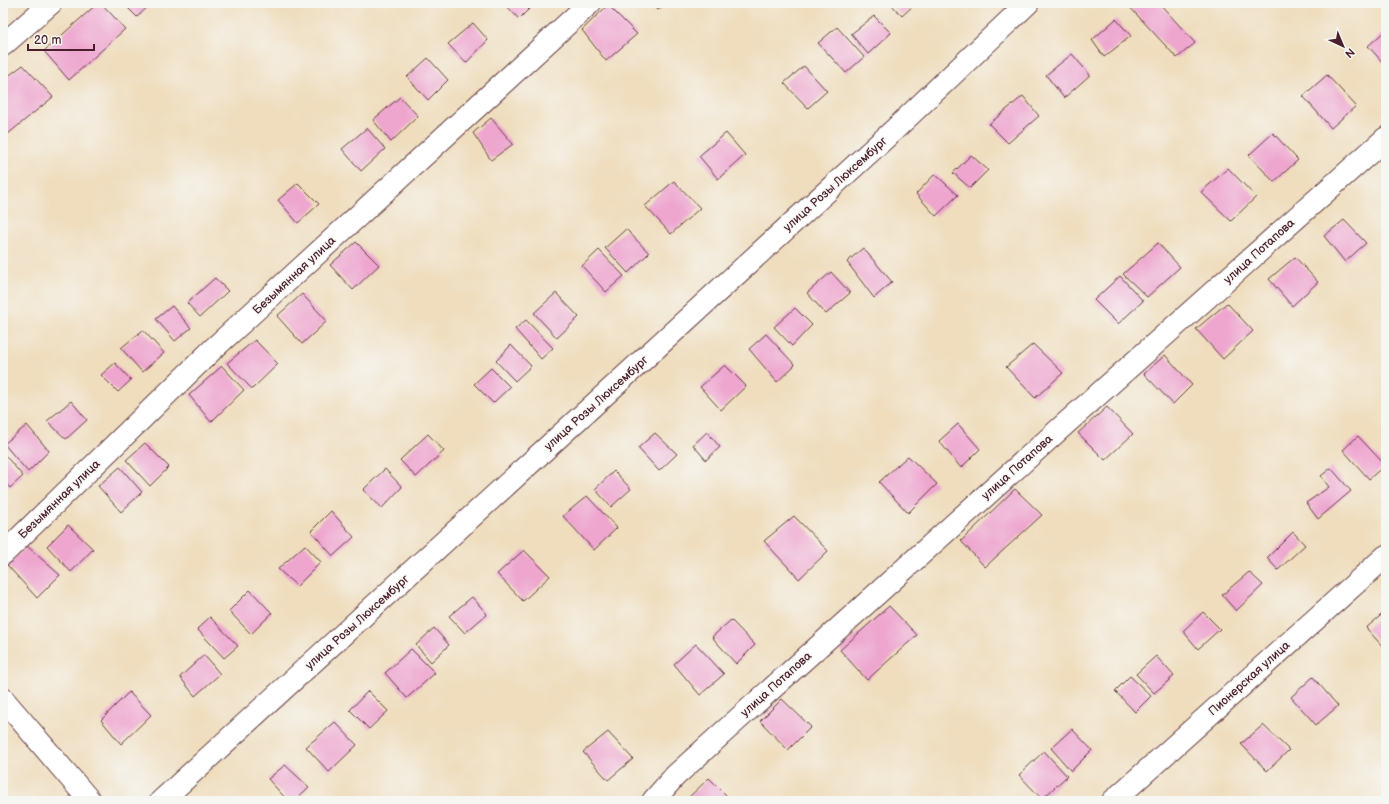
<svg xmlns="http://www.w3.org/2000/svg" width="1389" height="804" font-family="'Balsamiq Sans',sans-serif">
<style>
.building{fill:#eea6cf}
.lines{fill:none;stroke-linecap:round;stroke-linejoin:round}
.street-casing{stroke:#633c41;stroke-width:24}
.street{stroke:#fff;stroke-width:22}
.labels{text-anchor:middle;stroke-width:3;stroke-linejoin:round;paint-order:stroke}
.street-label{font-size:12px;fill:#4a1f2b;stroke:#f6f6f2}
</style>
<rect width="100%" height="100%" fill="#f6f6f2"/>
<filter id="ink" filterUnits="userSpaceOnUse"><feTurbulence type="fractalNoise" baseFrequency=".025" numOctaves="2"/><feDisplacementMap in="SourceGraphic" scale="8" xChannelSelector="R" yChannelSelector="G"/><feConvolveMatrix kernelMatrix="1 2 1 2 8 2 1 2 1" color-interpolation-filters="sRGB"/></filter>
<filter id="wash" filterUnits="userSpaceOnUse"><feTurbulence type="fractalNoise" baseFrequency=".012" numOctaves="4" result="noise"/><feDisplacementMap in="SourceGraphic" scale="16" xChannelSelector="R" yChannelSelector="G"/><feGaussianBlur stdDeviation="0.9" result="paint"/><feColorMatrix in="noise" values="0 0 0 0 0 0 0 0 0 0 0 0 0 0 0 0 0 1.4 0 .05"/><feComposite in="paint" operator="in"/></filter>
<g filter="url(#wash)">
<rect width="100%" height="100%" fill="#efddbd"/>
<g id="blocks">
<path class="building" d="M 98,3 L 101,3 L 125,29 L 69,80 L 44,51 Z
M 123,3 L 152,3 L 137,17 Z
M 504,3 L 535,3 L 519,19 Z
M 651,3 L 666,3 L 658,10 Z
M 890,3 L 916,3 L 902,16 Z
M 1126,3 L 1159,3 L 1195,43 L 1177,58 Z
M 608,5 L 637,34 L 606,61 L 582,30 Z
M 874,16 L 891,33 L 868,54 L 851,34 Z
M 1116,19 L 1131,36 L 1104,57 L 1092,40 Z
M 473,23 L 488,40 L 466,63 L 448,44 Z
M 837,27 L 864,57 L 846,73 L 818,43 Z
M 1386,30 L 1386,66 L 1368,46 Z
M 1072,54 L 1090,75 L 1064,98 L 1046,75 Z
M 428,58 L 448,80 L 428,100 L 407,77 Z
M 23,65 L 53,97 L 3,138 L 3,80 Z
M 804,66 L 827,91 L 808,108 L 784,83 Z
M 1327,75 L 1356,106 L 1331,128 L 1303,96 Z
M 1023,96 L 1039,116 L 1008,143 L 989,124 Z
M 400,97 L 418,116 L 391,142 L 373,120 Z
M 491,118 L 513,144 L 491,160 L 473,133 Z
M 367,128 L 385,149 L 361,171 L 342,149 Z
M 726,133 L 745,155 L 718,179 L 699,156 Z
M 1273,133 L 1298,160 L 1274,182 L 1249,155 Z
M 971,155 L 988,170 L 970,188 L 953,173 Z
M 1228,168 L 1256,197 L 1231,221 L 1201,192 Z
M 935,174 L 958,195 L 936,216 L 916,194 Z
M 674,181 L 700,208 L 671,234 L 645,206 Z
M 298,183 L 319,204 L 298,223 L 278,200 Z
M 1344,220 L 1366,243 L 1345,262 L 1324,236 Z
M 626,229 L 649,253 L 628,273 L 605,248 Z
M 356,242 L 379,265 L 353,290 L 330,265 Z
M 1158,243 L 1180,267 L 1147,297 L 1123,274 Z
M 863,248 L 892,282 L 874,298 L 847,262 Z
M 599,250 L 624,276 L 606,292 L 582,266 Z
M 1295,257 L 1318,282 L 1292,306 L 1269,279 Z
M 831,272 L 850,293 L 826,314 L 807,293 Z
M 1120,276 L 1143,301 L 1118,324 L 1094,300 Z
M 215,278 L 228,291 L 200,317 L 187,303 Z
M 556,293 L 579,317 L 557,338 L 534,313 Z
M 302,294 L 327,321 L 302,344 L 277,316 Z
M 1227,303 L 1253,331 L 1223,359 L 1196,329 Z
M 172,306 L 191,328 L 175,341 L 156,319 Z
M 795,308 L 812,325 L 792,346 L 774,327 Z
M 526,320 L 553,348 L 541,359 L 515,329 Z
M 143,330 L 164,353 L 142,372 L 121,348 Z
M 766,334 L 795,365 L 777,382 L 749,349 Z
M 255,340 L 278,364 L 252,389 L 227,363 Z
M 1033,344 L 1063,373 L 1035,398 L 1006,367 Z
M 511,345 L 531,366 L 515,381 L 496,361 Z
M 1165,355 L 1192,385 L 1173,404 L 1144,374 Z
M 115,363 L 131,380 L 118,392 L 101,375 Z
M 725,365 L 746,386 L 721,410 L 700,387 Z
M 222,366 L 244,390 L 211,422 L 189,395 Z
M 491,368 L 510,387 L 493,403 L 474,384 Z
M 71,401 L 87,420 L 66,439 L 47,421 Z
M 1107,407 L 1133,434 L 1105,460 L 1078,433 Z
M 958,424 L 980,449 L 961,468 L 939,441 Z
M 27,425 L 49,451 L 28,472 L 4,444 Z
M 707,432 L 720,447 L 706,460 L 693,445 Z
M 655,433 L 677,454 L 659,471 L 638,448 Z
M 428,434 L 444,451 L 416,477 L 400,460 Z
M 1358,436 L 1385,465 L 1369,479 L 1343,450 Z
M 145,443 L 169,467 L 150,486 L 126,460 Z
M 3,453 L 23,476 L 10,488 L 3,480 Z
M 908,456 L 937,484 L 908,513 L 879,482 Z
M 120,467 L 142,492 L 121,512 L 98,486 Z
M 1331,468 L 1351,491 L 1318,519 L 1306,503 L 1329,487 L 1321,476 Z
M 385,469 L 402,487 L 382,508 L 363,490 Z
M 614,471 L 631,489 L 611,507 L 595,489 Z
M 1015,489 L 1042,515 L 985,567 L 961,541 Z
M 587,496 L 617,528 L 594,550 L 563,516 Z
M 331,511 L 354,537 L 333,556 L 311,531 Z
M 794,516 L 828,551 L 799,579 L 764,541 Z
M 68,525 L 93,549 L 71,572 L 47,546 Z
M 1293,532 L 1305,545 L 1278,570 L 1267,558 Z
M 305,545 L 321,562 L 297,586 L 278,569 Z
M 27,546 L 60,575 L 37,598 L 7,565 Z
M 524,550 L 550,576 L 523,601 L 497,574 Z
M 1249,572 L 1263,585 L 1236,611 L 1222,595 Z
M 250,590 L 272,613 L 251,634 L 229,611 Z
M 472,597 L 487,614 L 465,633 L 449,616 Z
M 889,606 L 917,635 L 867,680 L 840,650 Z
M 1386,611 L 1386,648 L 1385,649 L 1366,628 Z
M 1203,612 L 1220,629 L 1198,649 L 1183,631 Z
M 210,617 L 238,646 L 224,658 L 197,629 Z
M 731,620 L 755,645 L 736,664 L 712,637 Z
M 434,628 L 449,645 L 431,662 L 416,645 Z
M 696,644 L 724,674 L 700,695 L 674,664 Z
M 411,649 L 435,673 L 407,698 L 385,673 Z
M 204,655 L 220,674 L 195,696 L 180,677 Z
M 1156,656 L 1174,676 L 1154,693 L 1136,674 Z
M 1130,676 L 1151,696 L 1135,712 L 1115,691 Z
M 1313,677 L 1338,706 L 1316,725 L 1291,697 Z
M 368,691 L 388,711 L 369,729 L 350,710 Z
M 129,692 L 151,715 L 121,744 L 101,720 Z
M 782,699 L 811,727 L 788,750 L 760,721 Z
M 335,722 L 357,745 L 329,772 L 306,747 Z
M 1263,725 L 1289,750 L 1267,771 L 1241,744 Z
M 1072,729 L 1092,750 L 1071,771 L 1051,748 Z
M 608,732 L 633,759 L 608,780 L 583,752 Z
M 1044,751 L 1067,776 L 1042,799 L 1019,775 Z
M 285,765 L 309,787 L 294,801 L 288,801 L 268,779 Z
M 709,778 L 729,798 L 726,801 L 689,801 L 687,799 Z"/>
</g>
</g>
<g filter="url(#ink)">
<use href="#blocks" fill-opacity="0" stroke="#633c41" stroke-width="1"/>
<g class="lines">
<g class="street-casing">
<path id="street" d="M 3,45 L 51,3
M 3,554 L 212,350 L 590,3
M 3,699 L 90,801
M 161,801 L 895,129 L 1028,3
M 653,801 L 675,776 L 1064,425 L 1386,138
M 1113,801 L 1386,556"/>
</g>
<use href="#street" class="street"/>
</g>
</g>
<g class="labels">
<g class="street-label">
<text transform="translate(835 184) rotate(-42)" y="4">улица Розы Люксембург</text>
<text transform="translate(1259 251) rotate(-42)" y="4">улица Потапова</text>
<text transform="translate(294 275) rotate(-43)" y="4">Безымянная улица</text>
<text transform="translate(596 403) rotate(-42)" y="4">улица Розы Люксембург</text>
<text transform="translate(1017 467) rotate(-42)" y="4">улица Потапова</text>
<text transform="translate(59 499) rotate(-44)" y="4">Безымянная улица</text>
<text transform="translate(357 622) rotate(-42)" y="4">улица Розы Люксембург</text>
<text transform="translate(1249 678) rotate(-42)" y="4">Пионерская улица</text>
<text transform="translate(776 684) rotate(-42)" y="4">улица Потапова</text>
</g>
</g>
<rect width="1389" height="804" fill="none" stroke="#f6f6f2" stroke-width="16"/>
<g transform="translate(1343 46) rotate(136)" stroke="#f6f6f2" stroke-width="3" paint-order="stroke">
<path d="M0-3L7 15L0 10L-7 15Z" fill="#4a1f2b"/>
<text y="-6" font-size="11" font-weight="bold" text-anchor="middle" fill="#4a1f2b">N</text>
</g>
<path d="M28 44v6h66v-6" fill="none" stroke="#4a1f2b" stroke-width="2"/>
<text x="34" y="44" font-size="12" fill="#4a1f2b" stroke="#f6f6f2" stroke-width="3" paint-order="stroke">20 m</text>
</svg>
